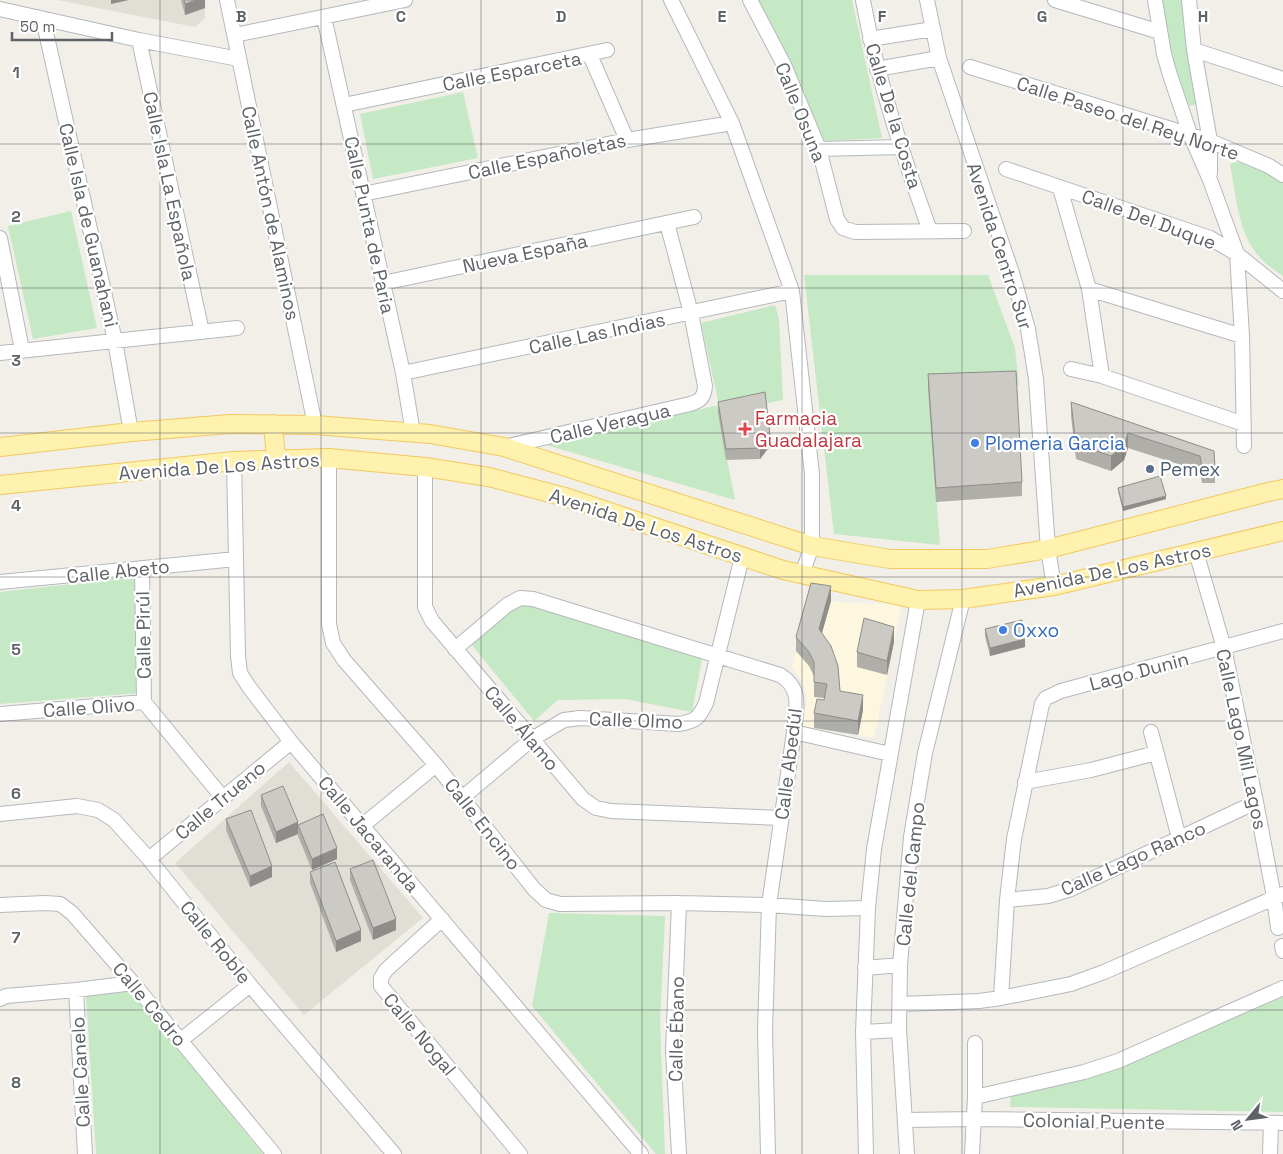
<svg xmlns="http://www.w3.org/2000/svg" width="1283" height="1154" font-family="'Space Grotesk',sans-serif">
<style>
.commercial{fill:#fef7e0}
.education{fill:#e1ded6}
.green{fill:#c5e8c5}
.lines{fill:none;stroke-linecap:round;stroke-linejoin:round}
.minor-casing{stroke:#b5b8bc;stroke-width:16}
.major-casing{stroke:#f2c960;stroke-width:20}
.minor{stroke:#fff;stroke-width:14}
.major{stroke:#fff2af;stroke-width:18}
.wall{fill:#afaea9}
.shaded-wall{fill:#8f8d8a}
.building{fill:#cccac5;stroke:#8f8d8a}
.grid{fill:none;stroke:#5f6368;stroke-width:1;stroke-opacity:0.55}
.health-dot{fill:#e0444e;stroke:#fff;stroke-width:2}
.shop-dot{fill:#3f7fe0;stroke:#fff;stroke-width:2}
.service-dot{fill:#5c6f8a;stroke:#fff;stroke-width:2}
.labels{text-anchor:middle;stroke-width:4.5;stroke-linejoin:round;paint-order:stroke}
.street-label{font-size:19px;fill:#5f6368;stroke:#fff}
.health-label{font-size:19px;fill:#be3a42;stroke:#fff;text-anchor:start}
.shop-label{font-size:19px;fill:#366cbe;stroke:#fff;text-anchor:start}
.service-label{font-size:19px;fill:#4e5e75;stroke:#fff;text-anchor:start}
.grid-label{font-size:16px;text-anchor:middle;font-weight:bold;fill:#5f6368;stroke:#fff;stroke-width:4.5;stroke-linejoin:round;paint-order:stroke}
</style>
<rect width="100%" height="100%" fill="#f1efe8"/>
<path class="commercial" d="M 811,597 L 843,603 L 902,604 L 874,738 L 803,726 L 807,698 L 802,681 L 792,667 Z"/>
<path class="education" d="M 57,0 L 205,0 L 205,18 L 195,27 Z
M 289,762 L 423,918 L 304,1015 L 175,863 Z"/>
<path class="green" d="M 758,0 L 852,0 L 882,138 L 823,141 L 792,66 Z
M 1161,0 L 1183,0 L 1200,103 L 1189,106 C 1177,72 1164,37 1161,0 Z
M 463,92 L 478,158 L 373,179 L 360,114 Z
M 1237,162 L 1256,166 L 1283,183 L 1283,276 C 1273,269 1261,261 1254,250 C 1238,228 1235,190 1230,164 Z
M 71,211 L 97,328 L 33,339 L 8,226 Z
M 804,275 L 988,275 L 1015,348 L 1019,385 L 928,389 L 940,545 L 834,534 Z
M 775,305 L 779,319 L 783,400 L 718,413 L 735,500 L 546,445 L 719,405 L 701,323 Z
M 136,577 L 139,693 L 0,704 L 0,592 Z
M 519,602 L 702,659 L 692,712 L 625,699 L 558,700 L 534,721 L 471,644 Z
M 549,913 L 665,916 L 660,1023 L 665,1154 L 656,1154 L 532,1006 Z
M 130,991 L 263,1154 L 96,1154 L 86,996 Z
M 1283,996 L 1283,1112 L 1010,1107 L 1011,1094 L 1066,1084 L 1120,1067 Z"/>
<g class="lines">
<g class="minor-casing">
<path id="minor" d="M 227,0 L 315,425
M 671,0 L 732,123 L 792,291 L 812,474 L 812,546 L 802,574
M 750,0 L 784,65 L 819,149 L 837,219 L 843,228 L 855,232 L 964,231
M 863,0 C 877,80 903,155 930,231
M 927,0 L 939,58 L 1012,273 L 1028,329 L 1036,379 L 1048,549 L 1054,586
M 1055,0 L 1160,32
M 1155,0 L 1164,54 L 1170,75 L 1190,134 L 1210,180 L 1237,254 L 1242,336 L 1244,446
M 1189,0 L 1194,50 L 1210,141 L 1210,173
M 0,9 L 139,40 L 239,59
M 324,17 L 403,373 L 413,433
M 43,19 L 115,341 L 131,432
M 235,35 L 405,0
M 870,39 L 933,29
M 139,40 L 202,332
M 1194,50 L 1283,79
M 590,55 L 627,140
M 970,67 L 1210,141 L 1269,166 L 1283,175
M 877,69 L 939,58
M 344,105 L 607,50
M 819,149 L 900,147
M 1006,169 L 1210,238 L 1237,254 L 1283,291
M 1060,188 L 1089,289 L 1102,376
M 363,194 L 627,140 L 732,123
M 0,238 L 22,350
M 383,283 L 694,217
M 1089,289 L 1242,336
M 0,353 L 237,328
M 1071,369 L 1102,376 L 1244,424
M 403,373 L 792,291
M 504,447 L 690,404 C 700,401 704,398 705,386 L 691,313 L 667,223
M 329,458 L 329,624 L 333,643 L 344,660 L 436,765 L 534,889 L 546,900 L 560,904 L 679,903 L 769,905 L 826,909 L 868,908
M 234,461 L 238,656 L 240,673 L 249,687 L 291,742 L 641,1154
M 425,467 L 425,607 L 432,621 L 583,799 L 596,808 L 611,811 L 781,818
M 1196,552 L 1224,648 L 1256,802 L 1274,897 L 1278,928
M 142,568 L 144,702
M 0,582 L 236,559
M 455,649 L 507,605 L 520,598 L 533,599 L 780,675 C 803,689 796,709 794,732 L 769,905 L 765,1031 L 768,1154
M 0,714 L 144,702 L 223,798
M 794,732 L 890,754
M 1151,732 L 1179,838
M 1025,782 L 1091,770 L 1156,753
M 462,798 L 532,739 L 564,720 L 580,718 L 679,724 C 696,721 699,718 706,703 L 742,557
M 0,814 L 77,806 L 98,810 L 114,820 L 149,859 L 250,985 L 394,1154
M 362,826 L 436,765
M 149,859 L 291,742
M 1007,900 L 1048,896 L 1071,889 L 1256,802
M 0,905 L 45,903 L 60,904 L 72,913 L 133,983 L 274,1154
M 442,919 L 386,970 L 381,978 L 381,986 L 520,1154
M 1282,946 L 1283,951
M 865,968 L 900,965
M 76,990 L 85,1154
M 1001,998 L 1007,900 L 1014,839 L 1042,704 L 1046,698 L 1061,691 L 1283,631
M 0,999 L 6,996 L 76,990 L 133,983
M 900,1004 L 979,1001 L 1001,998 L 1071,984 L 1104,972 L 1283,894
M 863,1032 L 899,1030
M 181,1040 L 250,985
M 975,1097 L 1084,1072 L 1118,1061 L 1283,988
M 906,1120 L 973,1119 L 1283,1123
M 679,1154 L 673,1051 L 679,903
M 866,1154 L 863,1032 L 868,908 L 874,849 L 918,600
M 907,1154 L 899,1030 L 900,965 L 911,837 L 925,753 L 963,599
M 972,1154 L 975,1097 L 975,1043
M 1270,1154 L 1271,1124"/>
</g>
<g class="major-casing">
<path id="major" d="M 273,424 L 276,459
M 0,447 L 131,432 L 230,424 L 315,425 L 430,434 L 504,447 L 812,546 L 890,559 L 987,559 L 1048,549 L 1268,492 L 1283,489
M 0,485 L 234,461 L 329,458 L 425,467 L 489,477 L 565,497 L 783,570 L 918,600 L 963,599 L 1054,586 L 1283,531"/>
</g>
<use href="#minor" class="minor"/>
<use href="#major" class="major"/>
</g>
<path class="wall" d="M 181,0 L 205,0 L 205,8 L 185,15 Z
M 928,374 L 1022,482 L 1022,496 L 936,502 L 928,389 Z
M 718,402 L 770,446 L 760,459 L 726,460 L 718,413 Z
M 1071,402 L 1214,451 L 1215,483 L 1202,483 L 1200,471 L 1128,448 L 1124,460 L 1111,471 L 1076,459 L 1071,416 Z
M 1118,488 L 1166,499 L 1123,511 L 1118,491 Z
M 831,601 L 822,633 L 840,691 L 863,710 L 858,735 L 814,728 L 814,713 L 824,700 L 824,698 L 814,697 L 814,676 L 809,666 L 796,651 L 796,637 Z
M 985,629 L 1025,647 L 990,656 L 985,636 Z
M 894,642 L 887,675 L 857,667 L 857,652 Z
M 261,795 L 298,834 L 276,843 L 261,806 Z
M 226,819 L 272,877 L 250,887 L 226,830 Z
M 298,825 L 337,859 L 312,870 L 298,836 Z
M 350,869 L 396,930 L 373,940 L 350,880 Z
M 310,872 L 361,941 L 336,952 L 310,883 Z"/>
<path class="shaded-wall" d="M 111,0 L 129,0 L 111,4 Z
M 196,0 L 205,0 L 205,8 L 185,15 L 185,4 Z
M 1128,433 L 1128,448 L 1124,460 L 1111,471 L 1111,456 Z
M 770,435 L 770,446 L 760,459 L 760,448 Z
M 1166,496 L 1166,499 L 1123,511 L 1123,507 Z
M 831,586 L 831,601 L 819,643 L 819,629 Z
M 894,627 L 894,642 L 887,675 L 887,661 Z
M 1025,639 L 1025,647 L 990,656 L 990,648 Z
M 863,695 L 863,710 L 858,735 L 858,721 Z
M 298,822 L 298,834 L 276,843 L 276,832 Z
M 337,848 L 337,859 L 312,870 L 312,859 Z
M 272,866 L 272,877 L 250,887 L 250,876 Z
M 396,919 L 396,930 L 373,940 L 373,928 Z
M 361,930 L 361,941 L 336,952 L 336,941 Z"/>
<path class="building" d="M 184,0 L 196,0 L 185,4 Z
M 1016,371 L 1022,482 L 936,488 L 928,374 Z
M 765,392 L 770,435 L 760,448 L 726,449 L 718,402 Z
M 1071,402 L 1214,451 L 1215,468 L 1202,468 L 1200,456 L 1128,433 L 1124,446 L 1111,456 L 1076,444 Z
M 1160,476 L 1166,496 L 1123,507 L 1118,488 Z
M 811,583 L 831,586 L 819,629 L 831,646 L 838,666 L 840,691 L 863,695 L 858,721 L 814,713 L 817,699 L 824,700 L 827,684 L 814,682 L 814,662 L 809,652 L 796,637 Z
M 864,618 L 894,627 L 887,661 L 857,652 Z
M 1022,620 L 1025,639 L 990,648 L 985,629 Z
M 283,786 L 298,822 L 276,832 L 261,795 Z
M 251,810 L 272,866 L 250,876 L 226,819 Z
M 323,814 L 337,848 L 312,859 L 298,825 Z
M 373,860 L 396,919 L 373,928 L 350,869 Z
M 335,862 L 361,930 L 336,941 L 310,872 Z"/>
<path class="grid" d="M 160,0 L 160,1154M 321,0 L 321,1154M 481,0 L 481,1154M 642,0 L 642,1154M 802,0 L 802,1154M 962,0 L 962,1154M 1123,0 L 1123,1154M 0,144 L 1283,144M 0,288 L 1283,288M 0,433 L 1283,433M 0,577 L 1283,577M 0,721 L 1283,721M 0,866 L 1283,866M 0,1010 L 1283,1010"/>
<path class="health-dot" d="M742.5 421.5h5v5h5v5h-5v5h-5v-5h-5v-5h5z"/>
<g class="shop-dot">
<circle cx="975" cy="443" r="5"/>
<circle cx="1003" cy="630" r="5"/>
</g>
<circle class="service-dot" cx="1150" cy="469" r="5"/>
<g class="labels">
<g class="street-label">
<text transform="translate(512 71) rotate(-11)" y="7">Calle Esparceta</text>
<text transform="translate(801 112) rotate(68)" y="7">Calle Osuna</text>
<text transform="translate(894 116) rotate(73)" y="7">Calle De la Costa</text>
<text transform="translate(1128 118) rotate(18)" y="7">Calle Paseo del Rey Norte</text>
<text transform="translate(547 156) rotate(-12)" y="7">Calle Españoletas</text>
<text transform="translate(170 186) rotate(78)" y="7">Calle Isla La Española</text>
<text transform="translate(271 213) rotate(78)" y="7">Calle Antón de Alaminos</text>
<text transform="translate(1149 219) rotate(20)" y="7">Calle Del Duque</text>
<text transform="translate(89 225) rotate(77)" y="7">Calle Isla de Guanahani</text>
<text transform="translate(370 225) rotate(78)" y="7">Calle Punta de Paria</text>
<text transform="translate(1000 246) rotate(72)" y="7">Avenida Centro Sur</text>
<text transform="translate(525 253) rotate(-12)" y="7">Nueva España</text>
<text transform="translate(597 333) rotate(-12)" y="7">Calle Las Indias</text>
<text transform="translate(610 423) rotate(-13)" y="7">Calle Veragua</text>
<text transform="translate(219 466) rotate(-4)" y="7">Avenida De Los Astros</text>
<text transform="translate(646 525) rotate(18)" y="7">Avenida De Los Astros</text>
<text transform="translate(1112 570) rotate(-12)" y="7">Avenida De Los Astros</text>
<text transform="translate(118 571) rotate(-6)" y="7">Calle Abeto</text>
<text transform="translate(143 635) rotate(-91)" y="7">Calle Pirúl</text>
<text transform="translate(1139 671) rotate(-15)" y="7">Lago Dunin</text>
<text transform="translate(89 707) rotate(-4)" y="7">Calle Olivo</text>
<text transform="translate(636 720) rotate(2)" y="7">Calle Olmo</text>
<text transform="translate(522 728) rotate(50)" y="7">Calle Álamo</text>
<text transform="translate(1242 739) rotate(78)" y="7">Calle Lago Mil Lagos</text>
<text transform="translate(788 764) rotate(-83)" y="7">Calle Abedúl</text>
<text transform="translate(220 800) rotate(-40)" y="7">Calle Trueno</text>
<text transform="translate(483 824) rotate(52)" y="7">Calle Encino</text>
<text transform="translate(369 834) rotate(50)" y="7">Calle Jacaranda</text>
<text transform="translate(1133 858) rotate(-24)" y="7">Calle Lago Ranco</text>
<text transform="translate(910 874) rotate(-84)" y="7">Calle del Campo</text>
<text transform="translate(216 942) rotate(51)" y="7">Calle Roble</text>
<text transform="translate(150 1004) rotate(50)" y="7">Calle Cedro</text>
<text transform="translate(676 1029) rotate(-89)" y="7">Calle Ébano</text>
<text transform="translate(420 1034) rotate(50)" y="7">Calle Nogal</text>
<text transform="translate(80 1072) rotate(-93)" y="7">Calle Canelo</text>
<text transform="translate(1094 1121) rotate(1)" y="7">Colonial Puente</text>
</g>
<g class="health-label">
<text x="755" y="425">Farmacia<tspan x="755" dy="22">Guadalajara</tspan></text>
</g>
<g class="shop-label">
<text x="985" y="450">Plomeria Garcia</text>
<text x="1013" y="637">Oxxo</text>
</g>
<g class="service-label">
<text x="1160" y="476">Pemex</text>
</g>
</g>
<g class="grid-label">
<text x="241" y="22">B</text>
<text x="401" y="22">C</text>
<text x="561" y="22">D</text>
<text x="722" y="22">E</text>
<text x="882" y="22">F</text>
<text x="1042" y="22">G</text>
<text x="1203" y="22">H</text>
<text x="16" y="78">1</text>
<text x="16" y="222">2</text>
<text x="16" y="366">3</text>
<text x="16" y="511">4</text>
<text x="16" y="655">5</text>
<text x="16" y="799">6</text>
<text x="16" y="943">7</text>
<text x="16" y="1088">8</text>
</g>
<g transform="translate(1248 1119) rotate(241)" stroke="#ffffff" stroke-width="4" paint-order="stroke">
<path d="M0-4L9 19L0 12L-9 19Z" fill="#5f6368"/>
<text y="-8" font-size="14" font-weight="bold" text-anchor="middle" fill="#5f6368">N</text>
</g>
<path d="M12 32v8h100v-8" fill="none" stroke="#5f6368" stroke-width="2.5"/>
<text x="20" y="32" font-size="15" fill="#5f6368" stroke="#ffffff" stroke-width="4" paint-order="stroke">50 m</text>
</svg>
